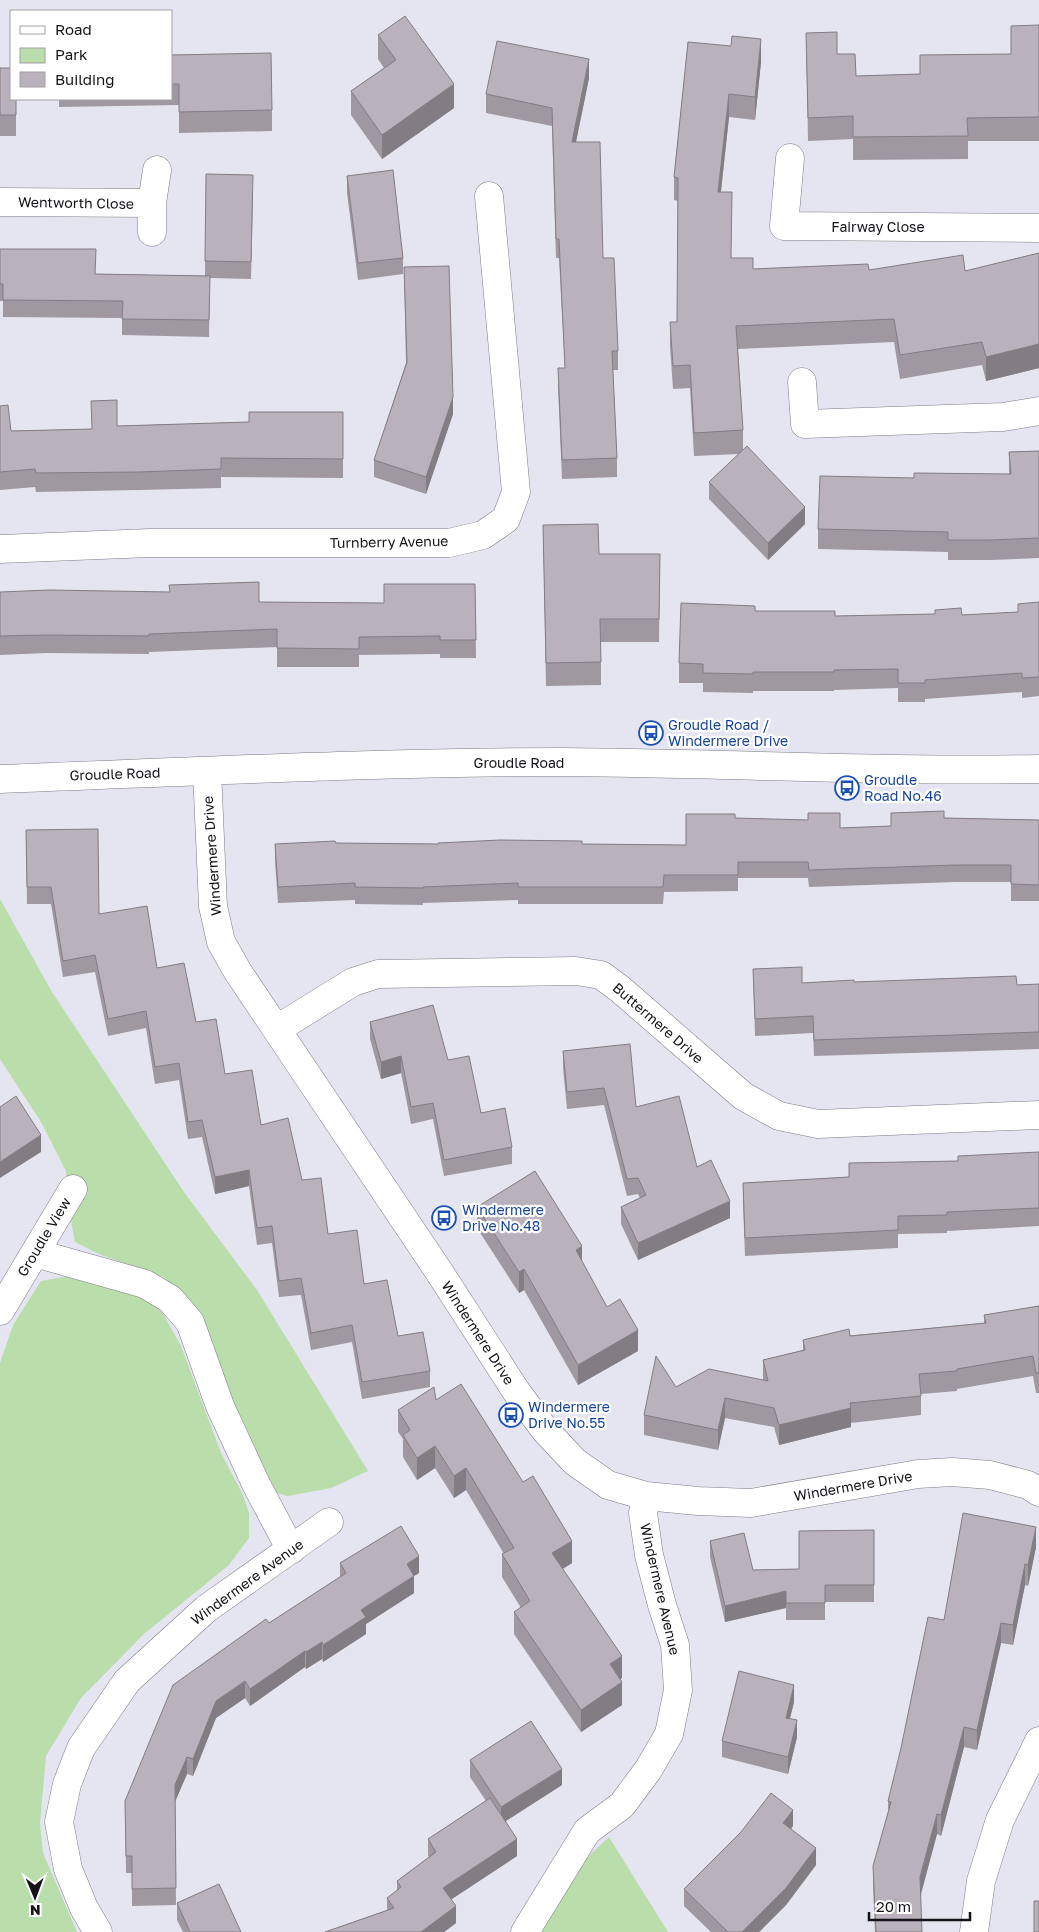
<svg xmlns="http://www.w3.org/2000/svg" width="1039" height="1932" font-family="'Golos Text',sans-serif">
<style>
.green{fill:#baddac}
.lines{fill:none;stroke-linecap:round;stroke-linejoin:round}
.minor-casing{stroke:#7d7c87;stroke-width:29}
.minor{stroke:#fff;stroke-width:28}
.wall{fill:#9f98a1}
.shaded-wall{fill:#827c83}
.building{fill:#b9b1bb;stroke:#827c83}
.labels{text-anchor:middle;stroke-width:4.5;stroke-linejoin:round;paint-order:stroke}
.street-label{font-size:14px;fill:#141318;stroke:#fff}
.transit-label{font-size:14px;fill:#164399;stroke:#fff;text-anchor:start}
</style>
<rect width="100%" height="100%" fill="#e5e5f1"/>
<path class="green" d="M 0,899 L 52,992 L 184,1192 L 257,1290 L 368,1471 L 331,1488 L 288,1496 L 277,1493 L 270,1489 L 181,1291 L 163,1277 L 99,1254 L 75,1242 L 69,1210 L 66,1171 L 41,1122 L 0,1059 Z
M 69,1276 L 145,1298 L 162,1312 L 181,1346 L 221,1453 L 243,1495 L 249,1513 L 249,1538 L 229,1565 L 144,1634 L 81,1698 L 46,1756 L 40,1823 L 43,1853 L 77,1932 L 0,1932 L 0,1363 L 13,1325 L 41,1281 Z
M 609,1837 L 668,1932 L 538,1932 L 583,1861 Z"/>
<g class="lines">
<g class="minor-casing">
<path id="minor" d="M 790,158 L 784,226 L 1039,228
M 0,202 L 152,203
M 152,232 L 152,203 L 157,170
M 802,382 L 805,424 L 1003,417 L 1039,411
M 0,549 L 150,543 L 449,543 L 483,535 L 506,519 L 516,492 L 489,196
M 207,771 L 213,906 L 221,942 L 238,972 L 438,1270 L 516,1391 L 545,1430 L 575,1462 L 608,1485 L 646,1496 L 698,1501 L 751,1503 L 918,1474 L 952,1472 L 990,1475 L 1028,1485 L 1039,1492
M 0,779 C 188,772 376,762 564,762 C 722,763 881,772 1039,769
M 277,1029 L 353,982 L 378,974 L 576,971 L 601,975 L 620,989 L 743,1096 L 779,1116 L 818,1124 L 1039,1115
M 35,1253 L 145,1284 L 170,1299 L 190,1322 L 220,1406 L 256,1484 L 291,1550
M 0,1311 L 73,1189
M 98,1932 L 84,1908 L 68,1869 L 59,1822 L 67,1784 L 81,1748 L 127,1681 L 206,1609 L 329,1522
M 525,1932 L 587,1831 L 622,1805 L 648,1770 L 669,1734 L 678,1690 L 675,1645 L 662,1605 L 649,1555 L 643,1513 L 646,1496
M 974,1932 L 981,1881 L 1000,1820 L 1039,1741"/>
</g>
<use href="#minor" class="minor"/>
</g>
<path class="wall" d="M 1039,25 L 1039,141 L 968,141 L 968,159 L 853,160 L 853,139 L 808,141 L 806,33 L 837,54 L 856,76 L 920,74 L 1011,54 Z
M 378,35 L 454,108 L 382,159 L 351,115 L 351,91 L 384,68 L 378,59 Z
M 688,42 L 761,62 L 755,120 L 729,117 L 721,192 L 731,258 L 753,269 L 965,271 L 1039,253 L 1039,368 L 986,381 L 982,365 L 900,379 L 894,342 L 738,349 L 743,430 L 743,450 L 805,524 L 768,560 L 709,499 L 709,482 L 739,454 L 694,456 L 690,388 L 673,389 L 670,346 L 670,322 L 677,322 L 678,201 L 674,200 L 674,177 Z
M 171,55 L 272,110 L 272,131 L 179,133 L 179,105 L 59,107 L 59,99 L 171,99 Z
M 0,68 L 16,99 L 16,136 L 0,136 Z
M 589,78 L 576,142 L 603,258 L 618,351 L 618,370 L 613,370 L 617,458 L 617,477 L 562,479 L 558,387 L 558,368 L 565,368 L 559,258 L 556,258 L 552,126 L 486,113 L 486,94 Z
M 347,176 L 403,258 L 403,274 L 358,280 L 347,193 Z
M 253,192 L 251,279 L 210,278 L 209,337 L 122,335 L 122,318 L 3,317 L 3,301 L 0,301 L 0,249 L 96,274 L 205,276 L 205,261 Z
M 404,267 L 453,414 L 426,494 L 374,477 L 374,460 L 406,363 Z
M 0,406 L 11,431 L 91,429 L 117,426 L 249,422 L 343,412 L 343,478 L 221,477 L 221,488 L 139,490 L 36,492 L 35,487 L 0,490 Z
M 1039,451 L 1039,558 L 991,560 L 948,560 L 948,552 L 818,549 L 818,529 L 914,478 L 1009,474 L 1009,452 Z
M 543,525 L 599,554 L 660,554 L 659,642 L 601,642 L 601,685 L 546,686 Z
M 475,584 L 476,658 L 440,658 L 440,654 L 359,655 L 359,667 L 277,667 L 277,647 L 149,652 L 149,654 L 46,653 L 0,655 L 0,592 L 259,602 L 384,603 Z
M 1039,602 L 1039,696 L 1022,698 L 1022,692 L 925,699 L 925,702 L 898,702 L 898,688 L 834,690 L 834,691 L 753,691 L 753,693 L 703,692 L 703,683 L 679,683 L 679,663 L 755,611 L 835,616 L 962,615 L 1018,612 L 1018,604 Z
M 735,818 L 840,828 L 891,826 L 944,818 L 1039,820 L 1039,901 L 1011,901 L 1011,882 L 956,882 L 809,887 L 808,878 L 738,878 L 738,891 L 664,892 L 663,904 L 518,904 L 518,900 L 423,903 L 423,905 L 355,904 L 355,900 L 278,903 L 275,861 L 275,844 L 336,843 L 438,844 L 582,844 L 686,845 Z
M 26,830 L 99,914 L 157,968 L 196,1022 L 225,1074 L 261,1125 L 302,1180 L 328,1234 L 364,1284 L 398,1336 L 430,1371 L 430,1387 L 362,1399 L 352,1342 L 311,1350 L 301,1295 L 279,1297 L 272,1243 L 257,1245 L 249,1186 L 215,1194 L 202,1137 L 188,1139 L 179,1080 L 155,1084 L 146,1028 L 108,1036 L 95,972 L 63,977 L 51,904 L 27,904 Z
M 753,969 L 802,983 L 854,982 L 1017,985 L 1039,984 L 1039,1049 L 814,1056 L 813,1033 L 755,1036 Z
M 370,1022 L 448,1060 L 481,1113 L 512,1147 L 512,1164 L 444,1176 L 433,1119 L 411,1124 L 401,1073 L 381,1079 L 370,1039 Z
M 563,1051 L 636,1107 L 697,1167 L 730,1218 L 638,1260 L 621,1224 L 621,1207 L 640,1198 L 638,1194 L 627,1196 L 604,1105 L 567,1109 L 563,1068 Z
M 1039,1152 L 1039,1226 L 947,1231 L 947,1233 L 898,1234 L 898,1248 L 745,1256 L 743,1202 L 743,1183 L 849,1177 L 958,1161 Z
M 477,1207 L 582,1262 L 607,1307 L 638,1351 L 578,1385 L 524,1290 L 519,1293 L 477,1228 Z
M 1039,1306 L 1039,1393 L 1036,1393 L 1033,1376 L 957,1389 L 957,1391 L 921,1394 L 921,1415 L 851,1423 L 851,1427 L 779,1445 L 774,1427 L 725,1418 L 718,1450 L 644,1435 L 644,1415 L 676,1387 L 763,1380 L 763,1360 L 803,1350 L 803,1340 L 984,1323 L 984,1315 Z
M 436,1400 L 572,1563 L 563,1569 L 622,1678 L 620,1679 L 622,1705 L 581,1732 L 514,1634 L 514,1612 L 521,1608 L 502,1577 L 502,1554 L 504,1554 L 466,1490 L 454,1498 L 435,1468 L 417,1480 L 403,1457 L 403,1439 L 398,1432 L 398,1410 Z
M 874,1530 L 874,1602 L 825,1602 L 825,1620 L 786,1620 L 786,1608 L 725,1622 L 710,1557 L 710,1541 L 753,1570 L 799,1569 Z
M 1036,1547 L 1028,1586 L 1025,1585 L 1013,1645 L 1001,1643 L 977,1750 L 964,1747 L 941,1836 L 937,1834 L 920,1895 L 922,1932 L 875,1932 L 873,1886 L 873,1866 L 888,1813 L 888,1801 L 944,1620 Z
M 340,1563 L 419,1573 L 414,1576 L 414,1593 L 366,1624 L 366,1634 L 323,1662 L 322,1659 L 306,1669 L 305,1667 L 250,1706 L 245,1698 L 216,1718 L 193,1776 L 187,1774 L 175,1801 L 176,1905 L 132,1906 L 132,1873 L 126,1873 L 125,1801 L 269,1623 L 340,1577 Z
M 794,1702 L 790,1718 L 797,1737 L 788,1774 L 722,1757 L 722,1741 Z
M 470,1760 L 562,1785 L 506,1821 L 517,1856 L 451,1899 L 456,1923 L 444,1932 L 325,1932 L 387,1910 L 387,1898 L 397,1891 L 397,1881 L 429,1857 L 428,1856 L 428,1839 L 486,1801 L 470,1777 Z
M 793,1826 L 791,1829 L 816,1865 L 786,1905 L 759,1932 L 711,1932 L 684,1906 L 684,1889 Z
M 177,1903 L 241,1932 L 183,1932 L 177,1920 Z"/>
<path class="shaded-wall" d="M 761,39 L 761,62 L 755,120 L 755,97 Z
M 589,59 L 589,78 L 572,161 L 572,142 Z
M 454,84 L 454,108 L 382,159 L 382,135 Z
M 729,94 L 729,117 L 718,216 L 718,192 Z
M 1039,344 L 1039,368 L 986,381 L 986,357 Z
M 453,397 L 453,414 L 426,494 L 426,477 Z
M 805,507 L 805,524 L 768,560 L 768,543 Z
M 401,1056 L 401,1073 L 381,1079 L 381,1062 Z
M 41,1135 L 41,1152 L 0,1178 L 0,1162 Z
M 249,1170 L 249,1186 L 215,1194 L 215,1177 Z
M 730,1201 L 730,1218 L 638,1260 L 638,1243 Z
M 582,1246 L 582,1267 L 576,1250 Z
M 524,1269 L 524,1290 L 519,1293 L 519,1272 Z
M 638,1330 L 638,1351 L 578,1385 L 578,1365 Z
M 725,1398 L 725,1418 L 718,1450 L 718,1430 Z
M 851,1408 L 851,1427 L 779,1445 L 779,1425 Z
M 435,1446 L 435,1468 L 417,1480 L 417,1458 Z
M 466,1468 L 466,1490 L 454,1498 L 454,1476 Z
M 1036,1527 L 1036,1547 L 1028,1586 L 1028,1565 Z
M 572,1541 L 572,1563 L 552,1575 L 552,1553 Z
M 419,1556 L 419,1573 L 414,1576 L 414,1593 L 366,1624 L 366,1634 L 323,1662 L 323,1645 L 361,1610 L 407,1564 Z
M 1025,1564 L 1025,1585 L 1013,1645 L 1013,1625 Z
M 786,1591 L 786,1608 L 725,1622 L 725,1606 Z
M 1001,1623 L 1001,1643 L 977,1750 L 977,1730 Z
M 322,1642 L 322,1659 L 306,1669 L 306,1652 Z
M 305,1651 L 305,1667 L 250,1706 L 250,1689 Z
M 622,1656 L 622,1678 L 610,1686 L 610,1664 Z
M 245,1681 L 245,1698 L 216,1718 L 193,1776 L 193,1759 L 216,1701 Z
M 622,1682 L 622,1705 L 581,1732 L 581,1710 Z
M 794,1685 L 794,1702 L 786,1734 L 786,1718 Z
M 797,1720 L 797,1737 L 788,1774 L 788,1757 Z
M 964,1727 L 964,1747 L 941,1836 L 941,1815 Z
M 187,1757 L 187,1774 L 175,1802 L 175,1785 Z
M 562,1769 L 562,1785 L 501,1824 L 501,1807 Z
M 793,1810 L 793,1826 L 783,1840 L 783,1823 Z
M 937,1814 L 937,1834 L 920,1898 L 920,1877 Z
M 517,1839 L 517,1856 L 443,1905 L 443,1888 Z
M 816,1848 L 816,1865 L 786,1905 L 759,1932 L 742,1932 Z
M 456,1906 L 456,1923 L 444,1932 L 421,1932 Z"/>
<path class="building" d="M 405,16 L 454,84 L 382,135 L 351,91 L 396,60 L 378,35 Z
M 1039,25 L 1039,117 L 967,118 L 968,136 L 853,137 L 853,116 L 808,118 L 806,33 L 837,32 L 837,54 L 855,54 L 856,76 L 920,74 L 920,55 L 1011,54 L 1011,26 Z
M 732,36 L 761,39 L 755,97 L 729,94 L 718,192 L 732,192 L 731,258 L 753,258 L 753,269 L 868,264 L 869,270 L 963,255 L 965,271 L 1039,253 L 1039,344 L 986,357 L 982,342 L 900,355 L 894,319 L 736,326 L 743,430 L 694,433 L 690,365 L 673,366 L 670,322 L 677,322 L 678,178 L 674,177 L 688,42 L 731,46 Z
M 497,41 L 589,59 L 572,142 L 600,142 L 603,258 L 614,258 L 618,351 L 612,351 L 617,458 L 562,460 L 558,368 L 565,368 L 559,239 L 556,239 L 552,108 L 486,94 Z
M 271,53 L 272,110 L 179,112 L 179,84 L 171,84 L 171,55 Z
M 0,68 L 11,68 L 11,99 L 16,99 L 16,115 L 0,115 Z
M 393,170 L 403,258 L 358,263 L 347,176 Z
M 206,174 L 253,175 L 251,262 L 205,261 Z
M 0,249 L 96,249 L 95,274 L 210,276 L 209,320 L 122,319 L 123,301 L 3,300 L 3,284 L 0,284 Z
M 449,266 L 453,397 L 426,477 L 374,460 L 407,362 L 404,267 Z
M 117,400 L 117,426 L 249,422 L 249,412 L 343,412 L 343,459 L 221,458 L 221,469 L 139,472 L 36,473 L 35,469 L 0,472 L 0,406 L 8,405 L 11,431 L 92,429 L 91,401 Z
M 747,446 L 805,507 L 768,543 L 709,482 Z
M 1039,451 L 1039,538 L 991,540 L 948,540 L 948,532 L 818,529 L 820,476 L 914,478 L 914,473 L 1011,474 L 1009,452 Z
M 598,524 L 599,554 L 660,554 L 659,619 L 600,619 L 601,662 L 546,663 L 543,525 Z
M 259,582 L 259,602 L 384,603 L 384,584 L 475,584 L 476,640 L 440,640 L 440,636 L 359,637 L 359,649 L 277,648 L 277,629 L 149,634 L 149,636 L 46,635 L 0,636 L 0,592 L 49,590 L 170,592 L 169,585 Z
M 1039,602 L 1039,677 L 1022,678 L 1022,673 L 925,680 L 925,683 L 898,683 L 898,669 L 834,670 L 834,672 L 753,672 L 753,674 L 703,673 L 703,664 L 679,663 L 681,603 L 755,606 L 755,611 L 835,611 L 835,616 L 935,614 L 935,610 L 961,608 L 962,615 L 1018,612 L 1018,604 Z
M 944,811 L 944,818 L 1039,820 L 1039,885 L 1011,884 L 1011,865 L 956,865 L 809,870 L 808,862 L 738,862 L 738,875 L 664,875 L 663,887 L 518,887 L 518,883 L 423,887 L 423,888 L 355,887 L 355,883 L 278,887 L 275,844 L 335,841 L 336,843 L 438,844 L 438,843 L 500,840 L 582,841 L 582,844 L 686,845 L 686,814 L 735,814 L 735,818 L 808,820 L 808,813 L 840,813 L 840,828 L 891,826 L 891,813 Z
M 98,829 L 99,914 L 147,906 L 157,968 L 184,963 L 196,1022 L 216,1019 L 225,1074 L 252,1070 L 261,1125 L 288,1118 L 302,1180 L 321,1178 L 328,1234 L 357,1230 L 364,1284 L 387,1280 L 398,1336 L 423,1332 L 430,1371 L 362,1382 L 352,1325 L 311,1333 L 301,1278 L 279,1281 L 272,1226 L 257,1228 L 249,1170 L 215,1177 L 202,1120 L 188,1122 L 179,1063 L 155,1067 L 146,1011 L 108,1019 L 95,955 L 63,961 L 51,887 L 27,887 L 26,830 Z
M 802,967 L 802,983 L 854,980 L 854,982 L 1016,976 L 1017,985 L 1039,984 L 1039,1032 L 814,1040 L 813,1016 L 755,1019 L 753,969 Z
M 433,1005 L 448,1060 L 469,1056 L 481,1113 L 505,1108 L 512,1147 L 444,1160 L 433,1103 L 411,1107 L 401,1056 L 381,1062 L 370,1022 Z
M 630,1044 L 636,1107 L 679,1096 L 697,1167 L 711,1160 L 730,1201 L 638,1243 L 621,1207 L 646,1195 L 638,1178 L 627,1179 L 604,1088 L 567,1092 L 563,1051 Z
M 16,1096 L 41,1135 L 0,1162 L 0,1107 Z
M 1039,1152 L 1039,1208 L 947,1212 L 947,1215 L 898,1216 L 898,1230 L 745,1238 L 743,1183 L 849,1177 L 849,1163 L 958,1161 L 958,1156 Z
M 535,1171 L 582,1246 L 576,1250 L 607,1307 L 620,1299 L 638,1330 L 578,1365 L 524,1269 L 519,1272 L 477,1207 Z
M 1039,1306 L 1039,1373 L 1036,1373 L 1033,1356 L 957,1369 L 957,1371 L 919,1374 L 921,1396 L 850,1403 L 851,1408 L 779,1425 L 774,1408 L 725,1398 L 718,1430 L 644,1415 L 656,1356 L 676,1387 L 709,1369 L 768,1381 L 763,1360 L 805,1350 L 803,1340 L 849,1329 L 850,1336 L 986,1323 L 984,1315 Z
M 461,1384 L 523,1482 L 533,1476 L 572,1541 L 552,1553 L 622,1656 L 610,1664 L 622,1682 L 581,1710 L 514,1612 L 530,1601 L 502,1554 L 514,1548 L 466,1468 L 454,1476 L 435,1446 L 417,1458 L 403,1435 L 410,1430 L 398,1410 L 434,1387 L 436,1400 Z
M 963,1513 L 1036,1527 L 1028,1565 L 1025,1564 L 1013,1625 L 1001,1623 L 977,1730 L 964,1727 L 941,1815 L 937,1814 L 920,1877 L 922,1932 L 876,1932 L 873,1866 L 891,1802 L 888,1801 L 901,1748 L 928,1617 L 944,1620 Z
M 401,1526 L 419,1556 L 407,1564 L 414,1576 L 361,1610 L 366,1617 L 323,1645 L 322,1642 L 306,1652 L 305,1651 L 250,1689 L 245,1681 L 216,1701 L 193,1759 L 187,1757 L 175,1785 L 176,1888 L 132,1889 L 132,1856 L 126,1856 L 125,1801 L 173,1685 L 266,1619 L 269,1623 L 346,1573 L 340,1563 Z
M 874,1530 L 874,1585 L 825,1585 L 825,1603 L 786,1603 L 786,1591 L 725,1606 L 710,1541 L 744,1533 L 753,1570 L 799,1569 L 799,1531 Z
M 739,1671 L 794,1685 L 786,1718 L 797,1720 L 788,1757 L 722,1741 Z
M 531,1721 L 562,1769 L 501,1807 L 470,1760 Z
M 771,1793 L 793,1810 L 783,1823 L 816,1848 L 786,1888 L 742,1932 L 728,1932 L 684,1889 L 741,1832 Z
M 490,1798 L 517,1839 L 443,1888 L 456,1906 L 421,1932 L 325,1932 L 394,1908 L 387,1898 L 401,1887 L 397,1881 L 436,1852 L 428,1839 Z
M 219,1884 L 241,1932 L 190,1932 L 177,1903 Z
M 1034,1901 L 1039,1901 L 1039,1932 L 1034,1932 Z"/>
<defs>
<g id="bus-ring" transform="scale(1.25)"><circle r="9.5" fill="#fff" stroke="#1a4fb4" stroke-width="1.5"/><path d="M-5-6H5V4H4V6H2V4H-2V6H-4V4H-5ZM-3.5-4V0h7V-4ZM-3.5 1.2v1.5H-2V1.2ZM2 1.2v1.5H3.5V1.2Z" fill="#1a4fb4"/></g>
</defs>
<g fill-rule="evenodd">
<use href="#bus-ring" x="651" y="733"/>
<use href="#bus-ring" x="847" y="788"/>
<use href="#bus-ring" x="444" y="1218"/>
<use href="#bus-ring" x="511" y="1415"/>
</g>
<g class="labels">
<g class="street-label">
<text transform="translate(76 203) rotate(1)" y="5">Wentworth Close</text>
<text x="878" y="232">Fairway Close</text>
<text transform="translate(389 542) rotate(-1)" y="5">Turnberry Avenue</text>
<text x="519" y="768">Groudle Road</text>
<text transform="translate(115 774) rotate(-2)" y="5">Groudle Road</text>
<text transform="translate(212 856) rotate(-94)" y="5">Windermere Drive</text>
<text transform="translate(658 1023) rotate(41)" y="5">Buttermere Drive</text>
<text transform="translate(44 1237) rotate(-59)" y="5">Groudle View</text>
<text transform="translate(478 1333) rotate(57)" y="5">Windermere Drive</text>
<text transform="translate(853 1486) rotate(-10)" y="5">Windermere Drive</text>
<text transform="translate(247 1582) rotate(-36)" y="5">Windermere Avenue</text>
<text transform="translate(660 1589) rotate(77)" y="5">Windermere Avenue</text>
</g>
<g class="transit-label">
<text x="668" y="730">Groudle Road /<tspan x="668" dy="16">Windermere Drive</tspan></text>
<text x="864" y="785">Groudle<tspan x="864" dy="16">Road No.46</tspan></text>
<text x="462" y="1215">Windermere<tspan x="462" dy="16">Drive No.48</tspan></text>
<text x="528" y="1412">Windermere<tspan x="528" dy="16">Drive No.55</tspan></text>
</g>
</g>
<rect x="10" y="10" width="162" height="90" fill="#ffffff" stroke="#a1a1a3"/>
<rect x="20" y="26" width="25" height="8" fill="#ffffff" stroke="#a1a1a3"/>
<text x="55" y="35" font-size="15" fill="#141318">Road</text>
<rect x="20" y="48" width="25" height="15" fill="#baddac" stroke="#a1a1a3"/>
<text x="55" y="60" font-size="15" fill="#141318">Park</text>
<rect x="20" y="72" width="25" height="15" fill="#b9b1bb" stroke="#a1a1a3"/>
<text x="55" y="85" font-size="15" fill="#141318">Building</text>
<g transform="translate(35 1897) rotate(179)" stroke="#ffffff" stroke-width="4" paint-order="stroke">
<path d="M0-4L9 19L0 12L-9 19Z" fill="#141318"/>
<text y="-8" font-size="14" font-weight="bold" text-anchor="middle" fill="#141318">N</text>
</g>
<path d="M869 1912v8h101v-8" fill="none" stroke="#141318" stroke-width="2.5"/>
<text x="876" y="1912" font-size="15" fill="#141318" stroke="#ffffff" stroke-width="4" paint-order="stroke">20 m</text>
</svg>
